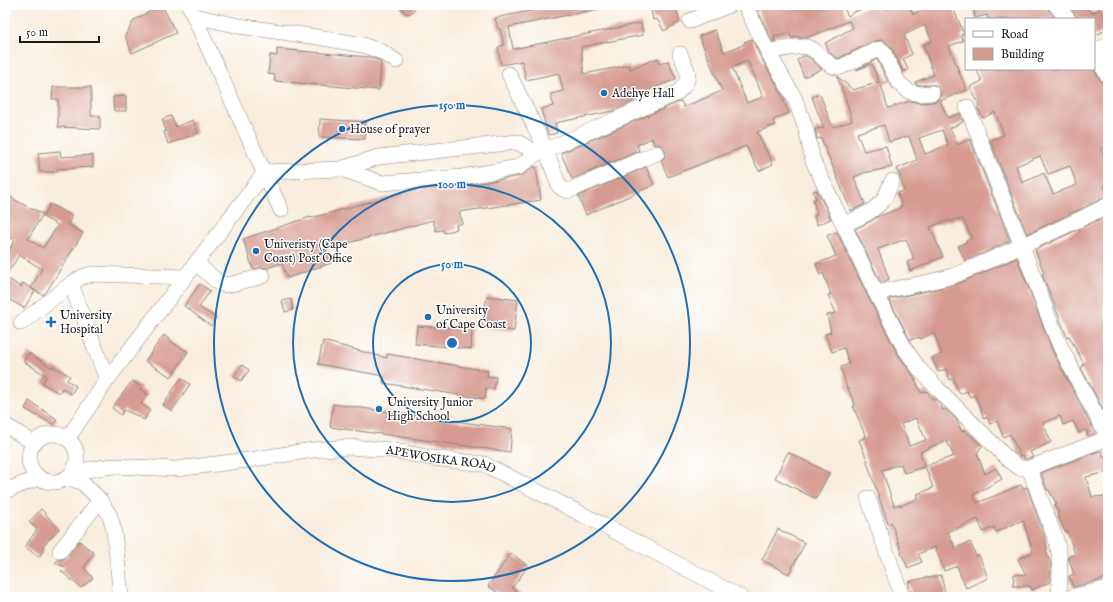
<svg xmlns="http://www.w3.org/2000/svg" width="1113" height="602" font-family="'IM FELL English',serif">
<style>
.building{fill:#d69b90;fill-rule:evenodd}
.lines{fill:none;stroke-linecap:round;stroke-linejoin:round}
.minor-casing{stroke:#8a847c;stroke-width:16}
.minor{stroke:#fff;stroke-width:15}
.ring{fill:none;stroke:#1f6fb2;stroke-width:2}
.poi-dot{fill:#1f6fb2;stroke:#fff;stroke-width:1.5}
.labels{text-anchor:middle;stroke-width:3;stroke-linejoin:round;paint-order:stroke}
.poi-label{font-size:12px;fill:#1c1c1c;stroke:#fff;text-anchor:start}
.street-label{font-size:12px;fill:#1c1c1c;stroke:#fff}
.centre{fill:#1f6fb2;stroke:#fff;stroke-width:2}
.ring-label{font-size:12px;text-anchor:middle;font-weight:bold;fill:#1f6fb2;stroke:#fff;stroke-width:3;stroke-linejoin:round;paint-order:stroke}
</style>
<rect width="100%" height="100%" fill="#fff"/>
<filter id="ink" filterUnits="userSpaceOnUse"><feTurbulence type="fractalNoise" baseFrequency=".025" numOctaves="2"/><feDisplacementMap in="SourceGraphic" scale="8" xChannelSelector="R" yChannelSelector="G"/><feConvolveMatrix kernelMatrix="1 2 1 2 8 2 1 2 1" color-interpolation-filters="sRGB"/></filter>
<filter id="wash" filterUnits="userSpaceOnUse"><feTurbulence type="fractalNoise" baseFrequency=".012" numOctaves="4" result="noise"/><feDisplacementMap in="SourceGraphic" scale="16" xChannelSelector="R" yChannelSelector="G"/><feGaussianBlur stdDeviation="0.9" result="paint"/><feColorMatrix in="noise" values="0 0 0 0 0 0 0 0 0 0 0 0 0 0 0 0 0 1.4 0 .05"/><feComposite in="paint" operator="in"/></filter>
<g filter="url(#wash)">
<rect width="100%" height="100%" fill="#f8eddd"/>
<g id="blocks">
<path class="building" d="M 162,5 L 176,33 L 132,53 L 125,36 L 134,20 Z
M 400,5 L 418,5 L 411,13 L 407,14 L 403,11 Z
M 560,5 L 598,5 L 598,9 L 509,27 L 513,49 L 641,23 L 643,35 L 581,47 L 584,74 L 629,65 L 630,69 L 658,58 L 660,64 L 668,61 L 676,79 L 636,95 L 637,100 L 613,111 L 555,123 L 557,133 L 549,135 L 547,131 L 541,109 L 553,106 L 551,94 L 563,91 L 559,73 L 526,80 L 522,61 L 501,65 L 498,47 L 504,45 L 500,29 L 498,29 L 495,18 Z
M 650,5 L 675,5 L 680,22 L 664,31 L 657,19 L 653,20 Z
M 755,5 L 797,5 L 798,9 L 806,5 L 842,5 L 848,16 L 854,12 L 874,5 L 885,5 L 887,9 L 897,5 L 909,5 L 913,14 L 934,5 L 952,5 L 964,34 L 961,35 L 963,41 L 949,46 L 961,77 L 967,90 L 940,101 L 948,118 L 960,113 L 963,122 L 950,128 L 958,145 L 970,139 L 1010,241 L 965,261 L 958,246 L 967,242 L 966,241 L 972,238 L 962,218 L 959,220 L 958,218 L 950,222 L 949,220 L 930,227 L 943,257 L 910,271 L 907,262 L 914,259 L 906,239 L 878,249 L 889,279 L 885,281 L 885,282 L 881,283 L 855,229 L 873,220 L 877,217 L 900,208 L 899,207 L 902,206 L 897,193 L 904,191 L 900,176 L 896,169 L 917,160 L 909,136 L 889,142 L 884,125 L 857,133 L 864,151 L 886,146 L 892,167 L 864,173 L 854,177 L 865,204 L 851,211 L 821,138 L 817,139 L 815,129 L 824,128 L 812,97 L 820,94 L 832,126 L 833,126 L 834,127 L 852,121 L 848,106 L 837,76 L 853,90 L 879,82 L 872,64 L 856,70 L 877,59 L 888,82 L 881,85 L 888,108 L 910,101 L 920,103 L 933,102 L 937,101 L 940,97 L 941,92 L 939,88 L 936,85 L 920,85 L 916,84 L 915,82 L 934,75 L 923,45 L 932,41 L 925,25 L 904,35 L 912,54 L 903,59 L 908,70 L 903,72 L 891,47 L 888,44 L 882,40 L 872,42 L 839,58 L 836,58 L 830,53 L 825,43 L 853,28 L 849,21 L 806,38 L 799,38 L 798,36 L 791,38 L 790,33 L 774,37 L 775,42 L 773,42 ZM 942,130 L 948,145 L 925,154 L 919,138 Z
M 973,5 L 1047,5 L 1049,11 L 1056,19 L 988,19 L 987,15 L 975,18 Z
M 1072,5 L 1084,5 L 1092,13 L 1094,12 L 1094,10 L 1095,12 L 1100,9 L 1107,21 L 1105,22 L 1108,29 L 1094,36 L 1094,19 L 1080,19 L 1080,18 L 1077,17 L 1071,9 Z
M 715,30 L 724,52 L 745,44 L 744,42 L 752,39 L 760,56 L 778,87 L 789,113 L 773,120 L 775,125 L 757,132 L 773,164 L 759,171 L 746,146 L 668,177 L 661,161 L 664,158 L 666,154 L 665,150 L 662,146 L 658,144 L 654,145 L 652,138 L 637,145 L 639,151 L 572,179 L 561,153 L 681,101 L 684,107 L 722,91 L 699,36 ZM 748,61 L 763,97 L 747,103 L 732,67 Z
M 277,49 L 369,57 L 378,60 L 381,62 L 379,90 L 274,81 L 275,75 L 268,74 L 270,55 L 277,56 Z
M 803,56 L 806,56 L 811,59 L 822,69 L 804,77 L 797,60 Z
M 976,69 L 1093,69 L 1101,81 L 1104,84 L 1108,85 L 1108,101 L 1106,102 L 1108,108 L 1108,146 L 1101,149 L 1108,169 L 1108,185 L 1104,186 L 1108,196 L 1027,234 L 990,140 L 1004,135 L 995,112 L 983,118 L 977,107 L 980,106 L 970,87 L 982,81 ZM 1040,156 L 1048,174 L 1070,166 L 1077,185 L 1053,194 L 1044,173 L 1022,183 L 1016,166 Z
M 53,87 L 91,87 L 91,116 L 100,116 L 100,129 L 58,127 L 58,99 L 52,99 Z
M 126,96 L 126,111 L 114,111 L 113,97 Z
M 171,116 L 176,127 L 193,120 L 198,133 L 168,144 L 164,132 L 166,131 L 162,119 Z
M 320,119 L 366,122 L 365,139 L 319,137 Z
M 60,151 L 61,157 L 93,155 L 93,167 L 57,169 L 57,172 L 40,172 L 38,153 Z
M 533,167 L 536,167 L 541,200 L 459,212 L 463,223 L 456,225 L 457,229 L 444,233 L 443,230 L 436,231 L 433,220 L 326,249 L 331,263 L 287,278 L 282,263 L 267,268 L 261,267 L 253,269 L 243,239 L 310,217 L 311,218 L 413,190 L 463,186 L 521,176 Z
M 646,167 L 654,185 L 586,215 L 578,196 Z
M 817,190 L 831,219 L 817,225 L 814,215 L 817,214 L 813,200 L 816,199 L 813,191 Z
M 5,194 L 33,210 L 33,209 L 43,214 L 28,239 L 43,248 L 58,225 L 43,217 L 50,204 L 72,216 L 68,224 L 83,233 L 47,291 L 43,295 L 31,288 L 42,269 L 19,255 L 5,277 L 21,287 L 23,283 L 35,291 L 24,308 L 5,297 L 5,257 L 15,240 L 5,234 Z
M 1108,215 L 1108,305 L 1103,306 L 1108,322 L 1108,419 L 1081,368 L 1082,367 L 1082,365 L 1084,364 L 1069,336 L 1067,337 L 1042,274 L 1044,273 L 1035,250 Z
M 837,232 L 868,297 L 897,353 L 914,377 L 921,393 L 927,391 L 933,400 L 935,399 L 940,403 L 943,410 L 945,409 L 956,419 L 962,432 L 964,430 L 982,446 L 977,453 L 985,474 L 996,468 L 1002,479 L 973,495 L 977,503 L 1021,485 L 1023,489 L 1027,487 L 1045,538 L 1047,549 L 1046,550 L 1051,566 L 1050,582 L 1032,590 L 1030,586 L 1013,586 L 1014,574 L 1026,575 L 1018,559 L 1033,552 L 1023,520 L 996,532 L 994,527 L 983,532 L 978,519 L 948,532 L 955,548 L 970,542 L 976,556 L 979,555 L 988,578 L 966,588 L 957,566 L 944,571 L 935,547 L 918,554 L 922,562 L 908,568 L 901,553 L 902,553 L 891,522 L 888,524 L 867,462 L 868,462 L 859,440 L 866,437 L 853,406 L 855,405 L 848,388 L 847,389 L 841,367 L 849,364 L 844,348 L 832,352 L 825,334 L 831,332 L 827,315 L 836,313 L 828,295 L 831,294 L 823,273 L 820,275 L 816,264 L 836,256 L 827,235 ZM 916,418 L 926,440 L 909,446 L 901,424 ZM 946,440 L 954,456 L 925,466 L 933,488 L 917,494 L 919,498 L 900,506 L 900,504 L 894,506 L 882,470 L 901,464 L 904,473 L 924,467 L 920,452 Z
M 1017,258 L 1053,352 L 1095,433 L 1088,436 L 1086,430 L 1079,433 L 1073,421 L 1063,425 L 1060,416 L 1043,423 L 1051,442 L 1030,452 L 1033,457 L 1027,459 L 1024,459 L 1022,455 L 1020,456 L 1010,434 L 1003,437 L 997,421 L 990,424 L 987,417 L 984,418 L 981,411 L 982,410 L 974,395 L 970,397 L 967,391 L 960,394 L 953,378 L 950,380 L 946,369 L 938,372 L 932,358 L 942,354 L 934,333 L 920,339 L 919,337 L 910,340 L 889,299 L 955,285 Z
M 200,284 L 210,291 L 199,307 L 216,318 L 211,326 L 184,306 Z
M 487,296 L 518,300 L 514,331 L 482,327 Z
M 291,299 L 293,310 L 285,312 L 282,301 Z
M 417,326 L 472,329 L 471,349 L 415,344 Z
M 164,335 L 173,343 L 188,352 L 171,377 L 145,361 Z
M 323,341 L 387,358 L 387,354 L 488,371 L 487,376 L 496,377 L 494,389 L 486,388 L 485,399 L 383,383 L 384,376 L 318,364 Z
M 29,353 L 52,368 L 53,366 L 70,376 L 67,380 L 76,386 L 71,394 L 62,388 L 59,393 L 42,383 L 47,376 L 23,361 Z
M 242,365 L 249,370 L 241,381 L 234,376 Z
M 181,378 L 190,384 L 172,411 L 163,405 Z
M 132,381 L 142,387 L 140,389 L 148,394 L 141,404 L 150,410 L 144,420 L 136,415 L 124,410 L 121,415 L 112,408 Z
M 29,401 L 57,419 L 54,425 L 25,409 Z
M 333,404 L 512,429 L 510,452 L 330,427 Z
M 1102,451 L 1103,457 L 1108,456 L 1108,472 L 1086,477 L 1092,497 L 1108,496 L 1108,577 L 1097,581 L 1073,587 L 1069,576 L 1074,574 L 1068,557 L 1075,554 L 1067,531 L 1065,532 L 1057,514 L 1059,513 L 1054,505 L 1057,504 L 1048,489 L 1047,490 L 1041,473 L 1096,452 Z
M 788,452 L 829,473 L 816,499 L 775,478 Z
M 41,509 L 59,529 L 42,547 L 44,549 L 39,557 L 25,547 L 37,529 L 29,522 Z
M 778,529 L 805,543 L 789,574 L 762,560 Z
M 79,541 L 94,553 L 84,568 L 93,578 L 81,588 L 61,571 L 65,567 L 55,563 L 58,560 L 63,559 L 67,557 Z
M 511,553 L 528,566 L 512,588 L 524,597 L 504,597 L 488,586 Z
M 941,575 L 946,597 L 912,597 L 908,582 L 928,577 L 928,578 Z"/>
</g>
</g>
<g filter="url(#ink)">
<use href="#blocks" fill-opacity="0" stroke="#8a847c" stroke-width="1"/>
<g class="lines">
<g class="minor-casing">
<g id="minor">
<path d="M 189,5 L 281,210"/>
<path d="M 745,5 L 768,52 L 795,99 L 806,129 L 813,161 L 876,293 L 905,349 L 920,370 L 937,388 L 1008,459 L 1020,468 L 1029,468 L 1108,438"/>
<path d="M 1056,5 L 1068,19"/>
<path d="M 194,16 L 239,26 L 317,37 L 363,45 L 382,52 L 396,61"/>
<path d="M 690,21 L 729,5"/>
<path d="M 1094,51 L 1108,45"/>
<path d="M 768,52 C 774,51 803,45 808,47 C 820,50 828,70 841,67 L 876,50 L 880,49 L 883,51 L 898,82 L 908,91 L 919,94 L 932,93"/>
<path d="M 1094,53 L 1108,76"/>
<path d="M 509,74 L 546,150 L 677,93 C 694,78 688,73 680,54"/>
<path d="M 967,107 L 1022,246 L 1053,329 L 1061,348 L 1108,438"/>
<path d="M 341,169 L 382,183 L 462,177 L 519,167 L 537,153 L 546,150 L 559,186 L 563,189 L 568,191 L 657,153"/>
<path d="M 265,172 L 341,169 L 379,157 L 517,142 L 537,153"/>
<path d="M 844,224 C 858,218 874,212 884,199 C 887,194 889,187 892,181"/>
<path d="M 196,263 L 220,284 L 228,285 L 263,276"/>
<path d="M 876,293 L 933,281 L 953,276 L 1022,246 L 1087,216 L 1108,205"/>
<path d="M 21,323 L 71,284"/>
<path d="M 107,380 L 71,284 L 82,277 L 92,274 L 185,277"/>
<path d="M 5,425 L 34,443"/>
<circle cx="53" cy="458" r="24"/>
<path d="M 68,438 L 107,380 L 265,172"/>
<path d="M 1029,468 L 1056,540 L 1059,553 L 1060,572 L 1059,597"/>
<path id="s1" d="M 73,472 L 113,466 L 176,469 L 248,460 L 313,450 L 348,447 L 391,450 L 432,458 L 484,464 L 638,543 L 740,597"/>
<path d="M 68,478 L 83,483 L 100,500 L 110,516 L 114,531 L 121,597"/>
<path d="M 5,491 L 38,478"/>
<path d="M 868,498 L 902,597"/>
<path d="M 60,551 L 100,500"/>
<path d="M 1071,597 L 1108,588"/>
</g>
</g>
<use href="#minor" class="minor"/>
</g>
</g>
<g class="ring">
<circle cx="452" cy="343" r="79"/>
<circle cx="452" cy="343" r="159"/>
<circle cx="452" cy="343" r="238"/>
</g>
<g class="poi-dot">
<circle cx="604" cy="93" r="4"/>
<circle cx="342" cy="129" r="4"/>
<circle cx="256" cy="251" r="4"/>
<circle cx="428" cy="317" r="4"/>
<path d="M49 316h4v4h4v4h-4v4h-4v-4h-4v-4h4z"/>
<circle cx="379" cy="409" r="4"/>
</g>
<g class="labels">
<g class="poi-label">
<text x="612" y="97">Adehye Hall</text>
<text x="350" y="133">House of prayer</text>
<text x="264" y="248">Univeristy (Cape<tspan x="264" dy="14">Coast) Post Office</tspan></text>
<text x="436" y="314">University<tspan x="436" dy="14">of Cape Coast</tspan></text>
<text x="60" y="319">University<tspan x="60" dy="14">Hospital</tspan></text>
<text x="387" y="406">University Junior<tspan x="387" dy="14">High School</tspan></text>
</g>
<g class="street-label">
<text dy="4" stroke="none"><textPath href="#s1" startOffset="371">APEWOSIKA ROAD</textPath></text>
</g>
</g>
<circle cx="452" cy="343" r="6" class="centre"/>
<g class="ring-label">
<text x="452" y="109">150 m</text>
<text x="452" y="188">100 m</text>
<text x="452" y="268">50 m</text>
</g>
<rect width="1113" height="602" fill="none" stroke="#fff" stroke-width="20"/>
<rect x="965" y="18" width="130" height="52" fill="#ffffff" stroke="#a4a4a4"/>
<rect x="973" y="31" width="20" height="6" fill="#ffffff" stroke="#a4a4a4"/>
<text x="1001" y="38" font-size="12" fill="#1c1c1c">Road</text>
<rect x="973" y="48" width="20" height="12" fill="#d69b90" stroke="#a4a4a4"/>
<text x="1001" y="58" font-size="12" fill="#1c1c1c">Building</text>
<path d="M20 36v6h79v-6" fill="none" stroke="#1c1c1c" stroke-width="2"/>
<text x="26" y="36" font-size="12" fill="#1c1c1c" stroke="#ffffff" stroke-width="3" paint-order="stroke">50 m</text>
</svg>
